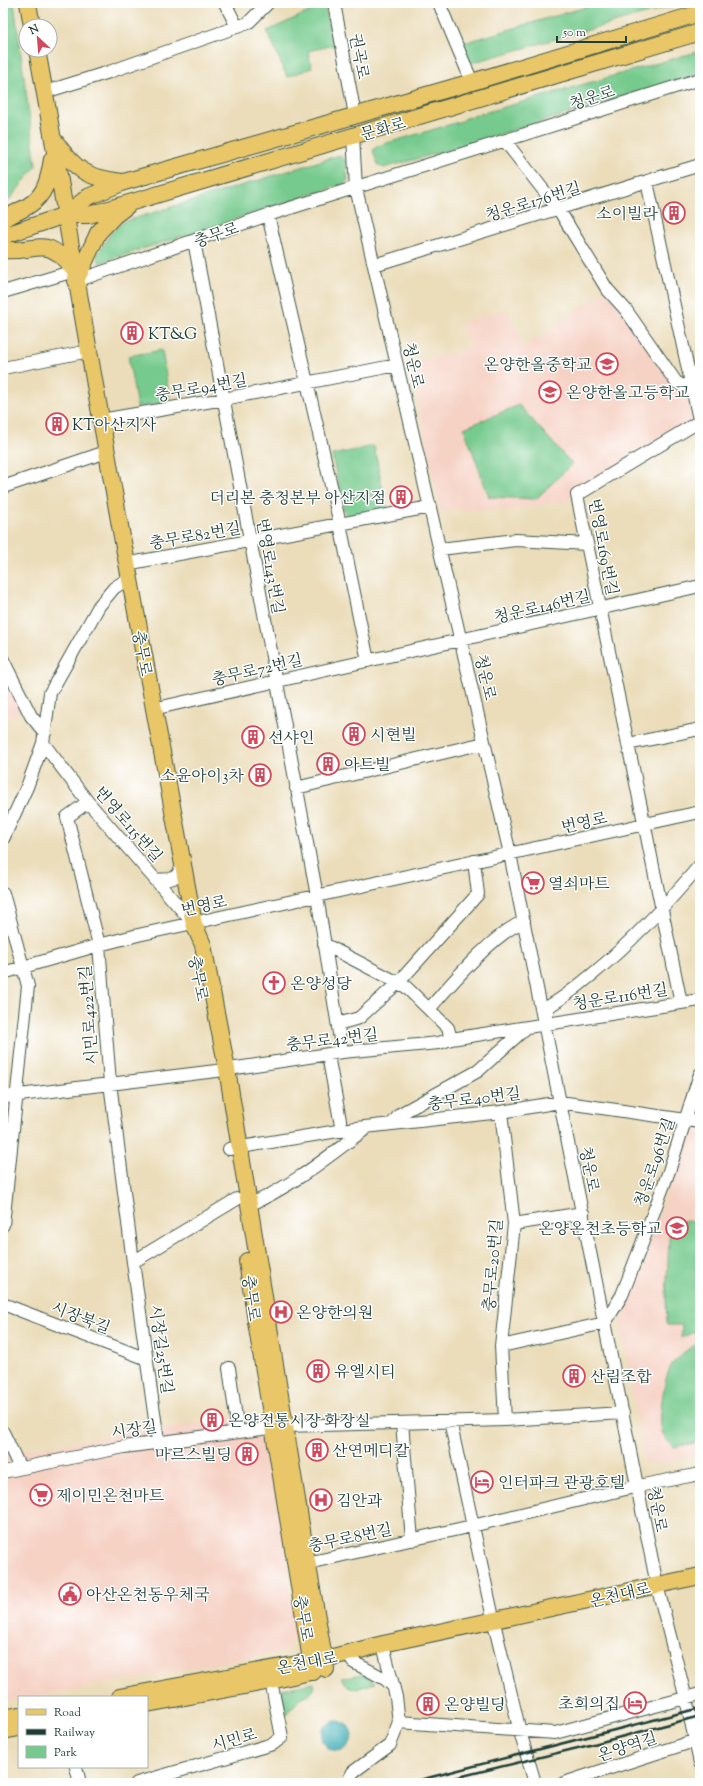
<svg xmlns="http://www.w3.org/2000/svg" width="703" height="1786" font-family="'Sorts Mill Goudy','Noto Serif KR',serif">
<style>
.built{fill:#f6d2c4}
.green{fill:#76ca8d;stroke:#4a8460}
.water{fill:#3bacb3;stroke:#2d7474}
.lines{fill:none;stroke-linecap:round;stroke-linejoin:round}
.minor-casing{stroke:#3e5548;stroke-width:14}
.major-casing{stroke:#3e5548;stroke-width:18}
.minor{stroke:#fff;stroke-width:12}
.major{stroke:#e9c769;stroke-width:16}
.rail{stroke:#1f3d34;stroke-width:2.5}
.labels{text-anchor:middle;stroke-width:3;stroke-linejoin:round;paint-order:stroke}
.street-label{font-size:16px;fill:#1f3d34;stroke:#fff}
.poi-label{font-size:16px;fill:#1f3d34;stroke:#fff;text-anchor:start}
</style>
<rect width="100%" height="100%" fill="#fff"/>
<filter id="ink" filterUnits="userSpaceOnUse"><feTurbulence type="fractalNoise" baseFrequency=".025" numOctaves="2"/><feDisplacementMap in="SourceGraphic" scale="8" xChannelSelector="R" yChannelSelector="G"/><feConvolveMatrix kernelMatrix="1 2 1 2 8 2 1 2 1" color-interpolation-filters="sRGB"/></filter>
<filter id="wash" filterUnits="userSpaceOnUse"><feTurbulence type="fractalNoise" baseFrequency=".012" numOctaves="4" result="noise"/><feDisplacementMap in="SourceGraphic" scale="16" xChannelSelector="R" yChannelSelector="G"/><feGaussianBlur stdDeviation="0.9" result="paint"/><feColorMatrix in="noise" values="0 0 0 0 0 0 0 0 0 0 0 0 0 0 0 0 0 1.4 0 .05"/><feComposite in="paint" operator="in"/></filter>
<g filter="url(#wash)">
<rect width="100%" height="100%" fill="#ebddba"/>
<path class="built" d="M 606,290 L 625,311 L 682,393 L 690,406 L 691,420 L 573,500 L 511,510 L 440,511 L 410,364 L 469,348 L 461,322 L 507,309 L 524,348 Z
M 3,669 L 22,710 L 12,718 L 3,711 Z
M 696,1126 L 700,1127 L 700,1455 L 650,1464 L 644,1460 L 620,1324 L 688,1132 Z
M 263,1414 L 297,1633 L 285,1651 L 31,1697 L 19,1697 L 19,1699 L 3,1702 L 3,1454 L 121,1434 Z"/>
<path class="green" d="M 3,3 L 14,3 L 36,166 L 3,208 Z
M 599,3 L 684,3 L 471,63 L 467,61 L 460,44 Z
M 324,5 L 334,45 L 308,51 L 312,68 L 287,77 L 267,31 Z
M 700,51 L 700,74 L 484,139 L 478,142 L 384,168 L 378,165 L 373,151 L 377,146 L 462,121 L 466,118 Z
M 340,155 L 345,160 L 348,180 L 344,184 L 99,263 L 97,255 L 112,232 L 123,222 Z
M 162,350 L 170,402 L 137,407 L 128,356 Z
M 519,405 L 572,464 L 536,499 L 489,497 L 464,428 Z
M 374,446 L 387,510 L 349,518 L 345,514 L 332,455 Z
M 670,1220 L 700,1222 L 700,1329 L 681,1338 L 682,1325 L 667,1325 L 666,1299 Z
M 700,1343 L 700,1442 L 673,1447 C 670,1443 664,1437 662,1432 C 658,1419 664,1377 671,1366 C 677,1356 690,1347 700,1343 Z
M 362,1674 L 375,1683 L 357,1689 L 350,1688 L 341,1678 Z
M 314,1683 L 313,1691 L 301,1698 L 286,1714 L 281,1689 Z"/>
<path class="water" d="M322 1736a15 15 0 1 1 30 0a15 15 0 1 1-30 0Z"/>
</g>
<g filter="url(#ink)">
<g class="lines">
<g class="minor-casing">
<path id="minor" d="M 225,3 L 237,27
M 334,3 L 355,115
M 439,3 L 472,82
M 45,92 L 109,72 L 248,23 L 268,3
M 353,136 L 356,188 L 510,854 L 657,1585 L 686,1699 L 700,1763
M 505,141 L 559,210 L 607,289 L 626,310 L 676,382 L 693,392
M 647,182 L 700,424
M 268,215 L 340,524 L 368,661
M 194,241 L 317,896 L 342,1052
M 374,265 L 700,165
M 76,281 L 268,215 L 700,79
M 3,292 L 74,271
M 3,368 L 89,351
M 101,420 L 224,399 L 397,365
M 3,487 L 106,452
M 440,549 L 516,540 L 587,544
M 126,564 L 430,507
M 3,660 L 31,716 L 45,733
M 153,709 L 700,586
M 43,743 L 88,802 L 193,923
M 628,744 L 700,729
M 296,788 L 484,743
M 88,802 L 67,817 L 99,945 L 110,1083 L 133,1262 L 237,1199
M 3,839 L 27,787 L 43,743 L 50,693 L 99,606 L 114,588 L 129,578
M 155,879 C 171,881 180,879 182,862
M 3,893 L 28,986 L 3,1225
M 324,944 L 406,987 L 448,1028 L 451,1039
M 3,973 L 99,945 L 138,935 L 700,812
M 681,1003 L 577,495 L 700,421
M 429,1009 C 453,982 491,936 524,921
M 544,1021 L 549,1006 C 566,997 579,985 594,973 C 633,941 667,904 700,865
M 338,1024 L 359,1018 L 399,982 L 478,894 L 474,861
M 328,1055 L 342,1131
M 3,1097 L 216,1071 L 342,1052 L 439,1043 L 451,1039 L 700,1000
M 501,1112 L 514,1224 L 501,1346 L 505,1420
M 392,1124 L 400,1114 L 478,1071 L 527,1027
M 229,1149 L 356,1128 L 501,1112 L 560,1102 L 700,1122
M 249,1205 C 293,1186 330,1155 368,1127
M 514,1224 L 583,1213
M 133,1262 L 158,1441
M 3,1304 L 147,1359
M 501,1346 L 605,1323 L 622,1295 L 641,1246 L 669,1171 L 700,1074
M 229,1368 L 238,1432
M 450,1421 L 495,1627 L 520,1732 L 535,1783
M 402,1423 L 412,1540
M 3,1432 L 20,1468
M 3,1472 L 124,1447 L 285,1426 L 505,1420 L 623,1413
M 299,1565 L 472,1526 L 638,1486 L 700,1474
M 348,1654 L 353,1662 L 385,1679 L 393,1686
M 399,1722 L 555,1733 L 700,1694
M 76,1767 L 80,1783
M 137,1783 L 273,1744 L 282,1737 L 271,1681
M 347,1783 L 353,1772 L 390,1745 L 399,1722 L 396,1697 L 385,1653
M 564,1783 L 700,1739"/>
</g>
<g class="major-casing">
<path id="major" d="M 28,3 L 32,26
M 37,50 C 55,146 70,244 87,340 C 121,535 157,730 194,924 L 203,945 L 227,1069 L 305,1549 L 326,1669
M 55,141 C 75,170 87,178 122,182
M 65,215 L 88,197 L 124,182 L 472,82 L 700,13
M 3,220 C 11,214 20,211 28,206 C 46,195 49,178 52,159
M 3,236 L 65,215 L 89,215 L 700,32
M 3,250 C 39,253 45,233 74,270
M 76,281 L 98,233 L 114,216 L 127,206
M 247,1261 L 257,1328 L 313,1672
M 119,1697 L 325,1659 L 383,1644 L 700,1576
M 147,1704 L 271,1681 L 314,1671
M 3,1718 L 19,1715
M 3,1731 L 19,1728"/>
</g>
<use href="#minor" class="minor"/>
<use href="#major" class="major"/>
<path class="rail" d="M 408,1783 L 700,1708
M 434,1783 L 590,1745 L 700,1716"/>
</g>
</g>
<defs>
<g id="building-ring" transform="scale(1.15)"><circle r="9.5" fill="#fff" stroke="#d1495b" stroke-width="1.5"/><path d="M-4-6H4V6H1V3H-1V6H-4ZM-2.5-4.3h1.7v1.8h-1.7ZM.8-4.3h1.7v1.8H.8ZM-2.5-1h1.7V.8h-1.7ZM.8-1h1.7V.8H.8Z" fill="#d1495b"/></g>
<g id="school-ring" transform="scale(1.15)"><circle r="9.5" fill="#fff" stroke="#d1495b" stroke-width="1.5"/><path d="M0-5L7-2L0 1L-7-2ZM-4 1L0 2.5L4 1V4Q0 6-4 4Z" fill="#d1495b"/></g>
<g id="supermarket-ring" transform="scale(1.15)"><circle r="9.5" fill="#fff" stroke="#d1495b" stroke-width="1.5"/><path d="M-6-5.5h2.5l.6 2H6L4.5 2H-2.5L-4.4-4H-6ZM-1.5 3.2a1.3 1.3 0 1 0 .1 0ZM3 3.2a1.3 1.3 0 1 0 .1 0Z" fill="#d1495b"/></g>
<g id="church-ring" transform="scale(1.15)"><circle r="9.5" fill="#fff" stroke="#d1495b" stroke-width="1.5"/><path d="M-1.2-6h2.4v3.5h3.3v2.4h-3.3V6h-2.4V-.1h-3.3v-2.4h3.3Z" fill="#d1495b"/></g>
<g id="hospital-ring" transform="scale(1.15)"><circle r="9.5" fill="#fff" stroke="#d1495b" stroke-width="1.5"/><path d="M-5-5h3v3.5h4V-5h3V5h-3V1.5h-4V5h-3Z" fill="#d1495b"/></g>
<g id="hotel-ring" transform="scale(1.15)"><circle r="9.5" fill="#fff" stroke="#d1495b" stroke-width="1.5"/><path d="M-6-4.5h1.5V1H6V5H4.5V3h-9V5H-6ZM-4 0a1.8 1.8 0 1 1 3.6 0ZM.5 0V-2.5h3Q6-2.5 6 0Z" fill="#d1495b"/></g>
<g id="civic-ring" transform="scale(1.15)"><circle r="9.5" fill="#fff" stroke="#d1495b" stroke-width="1.5"/><path d="M-.6-6.5H3V-4.5H.6V-3L4-1V1h2V6H-6V1h2V-1L-.6-3ZM-1.2 2.5V6h2.4V2.5Z" fill="#d1495b"/></g>
</defs>
<g fill-rule="evenodd">
<use href="#building-ring" x="674" y="213"/>
<use href="#building-ring" x="132" y="333"/>
<use href="#school-ring" x="607" y="364"/>
<use href="#school-ring" x="550" y="392"/>
<use href="#building-ring" x="57" y="424"/>
<use href="#building-ring" x="401" y="497"/>
<use href="#building-ring" x="354" y="734"/>
<use href="#building-ring" x="253" y="737"/>
<use href="#building-ring" x="328" y="764"/>
<use href="#building-ring" x="260" y="775"/>
<use href="#supermarket-ring" x="533" y="883"/>
<use href="#church-ring" x="274" y="983"/>
<use href="#school-ring" x="677" y="1228"/>
<use href="#hospital-ring" x="281" y="1312"/>
<use href="#building-ring" x="318" y="1371"/>
<use href="#building-ring" x="574" y="1376"/>
<use href="#building-ring" x="212" y="1420"/>
<use href="#building-ring" x="317" y="1450"/>
<use href="#building-ring" x="247" y="1454"/>
<use href="#hotel-ring" x="482" y="1482"/>
<use href="#supermarket-ring" x="41" y="1495"/>
<use href="#hospital-ring" x="321" y="1500"/>
<use href="#civic-ring" x="70" y="1594"/>
<use href="#hotel-ring" x="635" y="1703"/>
<use href="#building-ring" x="428" y="1704"/>
</g>
<g class="labels">
<g class="street-label">
<text transform="translate(360 56) rotate(79)" y="6">권곡로</text>
<text transform="translate(592 97) rotate(-18)" y="6">청운로</text>
<text transform="translate(383 128) rotate(-16)" y="6">문화로</text>
<text transform="translate(533 201) rotate(-17)" y="6">청운로176번길</text>
<text transform="translate(216 234) rotate(-19)" y="6">충무로</text>
<text transform="translate(414 365) rotate(77)" y="6">청운로</text>
<text transform="translate(201 387) rotate(-10)" y="6">충무로94번길</text>
<text transform="translate(195 535) rotate(-10)" y="6">충무로82번길</text>
<text transform="translate(604 547) rotate(79)" y="6">번영로169번길</text>
<text transform="translate(271 566) rotate(80)" y="6">번영로143번길</text>
<text transform="translate(542 606) rotate(-13)" y="6">청운로146번길</text>
<text transform="translate(143 653) rotate(79)" y="6">충무로</text>
<text transform="translate(257 669) rotate(-13)" y="6">충무로72번길</text>
<text transform="translate(486 677) rotate(77)" y="6">청운로</text>
<text transform="translate(584 822) rotate(-13)" y="6">번영로</text>
<text transform="translate(129 824) rotate(49)" y="6">번영로115번길</text>
<text transform="translate(204 905) rotate(-12)" y="6">번영로</text>
<text transform="translate(199 978) rotate(79)" y="6">충무로</text>
<text transform="translate(620 996) rotate(-9)" y="6">청운로116번길</text>
<text transform="translate(88 1015) rotate(-94)" y="6">시민로422번길</text>
<text transform="translate(332 1039) rotate(-7)" y="6">충무로42번길</text>
<text transform="translate(474 1098) rotate(-7)" y="6">충무로40번길</text>
<text transform="translate(654 1162) rotate(-71)" y="6">청운로96번길</text>
<text transform="translate(590 1169) rotate(79)" y="6">청운로</text>
<text transform="translate(492 1265) rotate(-85)" y="6">충무로20번길</text>
<text transform="translate(252 1298) rotate(82)" y="6">충무로</text>
<text transform="translate(81 1317) rotate(21)" y="6">시장북길</text>
<text transform="translate(162 1349) rotate(82)" y="6">시장길25번길</text>
<text transform="translate(134 1429) rotate(-9)" y="6">시장길</text>
<text transform="translate(658 1509) rotate(79)" y="6">청운로</text>
<text transform="translate(350 1537) rotate(-12)" y="6">충무로8번길</text>
<text transform="translate(620 1594) rotate(-13)" y="6">온천대로</text>
<text transform="translate(304 1618) rotate(80)" y="6">충무로</text>
<text transform="translate(307 1662) rotate(-11)" y="6">온천대로</text>
<text transform="translate(234 1739) rotate(-16)" y="6">시민로</text>
<text transform="translate(627 1746) rotate(-18)" y="6">온양역길</text>
</g>
<g class="poi-label">
<text x="658" y="219" text-anchor="end">소이빌라</text>
<text x="148" y="339">KT&amp;G</text>
<text x="592" y="370" text-anchor="end">온양한올중학교</text>
<text x="566" y="398">온양한올고등학교</text>
<text x="72" y="430">KT아산지사</text>
<text x="386" y="503" text-anchor="end">더리본 충청본부 아산지점</text>
<text x="370" y="740">시현빌</text>
<text x="268" y="743">선샤인</text>
<text x="344" y="770">아트빌</text>
<text x="244" y="781" text-anchor="end">소윤아이3차</text>
<text x="548" y="889">열쇠마트</text>
<text x="290" y="989">온양성당</text>
<text x="662" y="1234" text-anchor="end">온양온천초등학교</text>
<text x="296" y="1318">온양한의원</text>
<text x="334" y="1377">유엘시티</text>
<text x="590" y="1382">산림조합</text>
<text x="228" y="1426">온양전통시장 화장실</text>
<text x="332" y="1456">산연메디칼</text>
<text x="232" y="1460" text-anchor="end">마르스빌딩</text>
<text x="498" y="1488">인터파크 관광호텔</text>
<text x="56" y="1501">제이민온천마트</text>
<text x="336" y="1506">김안과</text>
<text x="86" y="1600">아산온천동우체국</text>
<text x="620" y="1709" text-anchor="end">초희의집</text>
<text x="444" y="1710">온양빌딩</text>
</g>
</g>
<rect width="703" height="1786" fill="none" stroke="#fff" stroke-width="16"/>
<rect x="18" y="1696" width="130" height="72" fill="#ffffff" stroke="#a5b1ae"/>
<rect x="26" y="1709" width="20" height="6" fill="#e9c769" stroke="#a5b1ae"/>
<text x="54" y="1716" font-size="12" fill="#1f3d34">Road</text>
<rect x="26" y="1729" width="20" height="6" fill="#1f3d34" stroke="#a5b1ae"/>
<text x="54" y="1736" font-size="12" fill="#1f3d34">Railway</text>
<rect x="26" y="1746" width="20" height="12" fill="#76ca8d" stroke="#a5b1ae"/>
<text x="54" y="1756" font-size="12" fill="#1f3d34">Park</text>
<g transform="translate(38 38) rotate(334)"><circle r="19" fill="#ffffff" stroke="#a5b1ae"/>
<path d="M0-3L7 15L0 10L-7 15Z" fill="#d1495b"/>
<text y="-6" font-size="11" font-weight="bold" text-anchor="middle" fill="#1f3d34">N</text>
</g>
<path d="M557 36v6h69v-6" fill="none" stroke="#1f3d34" stroke-width="2"/>
<text x="563" y="36" font-size="12" fill="#1f3d34" stroke="#ffffff" stroke-width="3" paint-order="stroke">50 m</text>
</svg>
